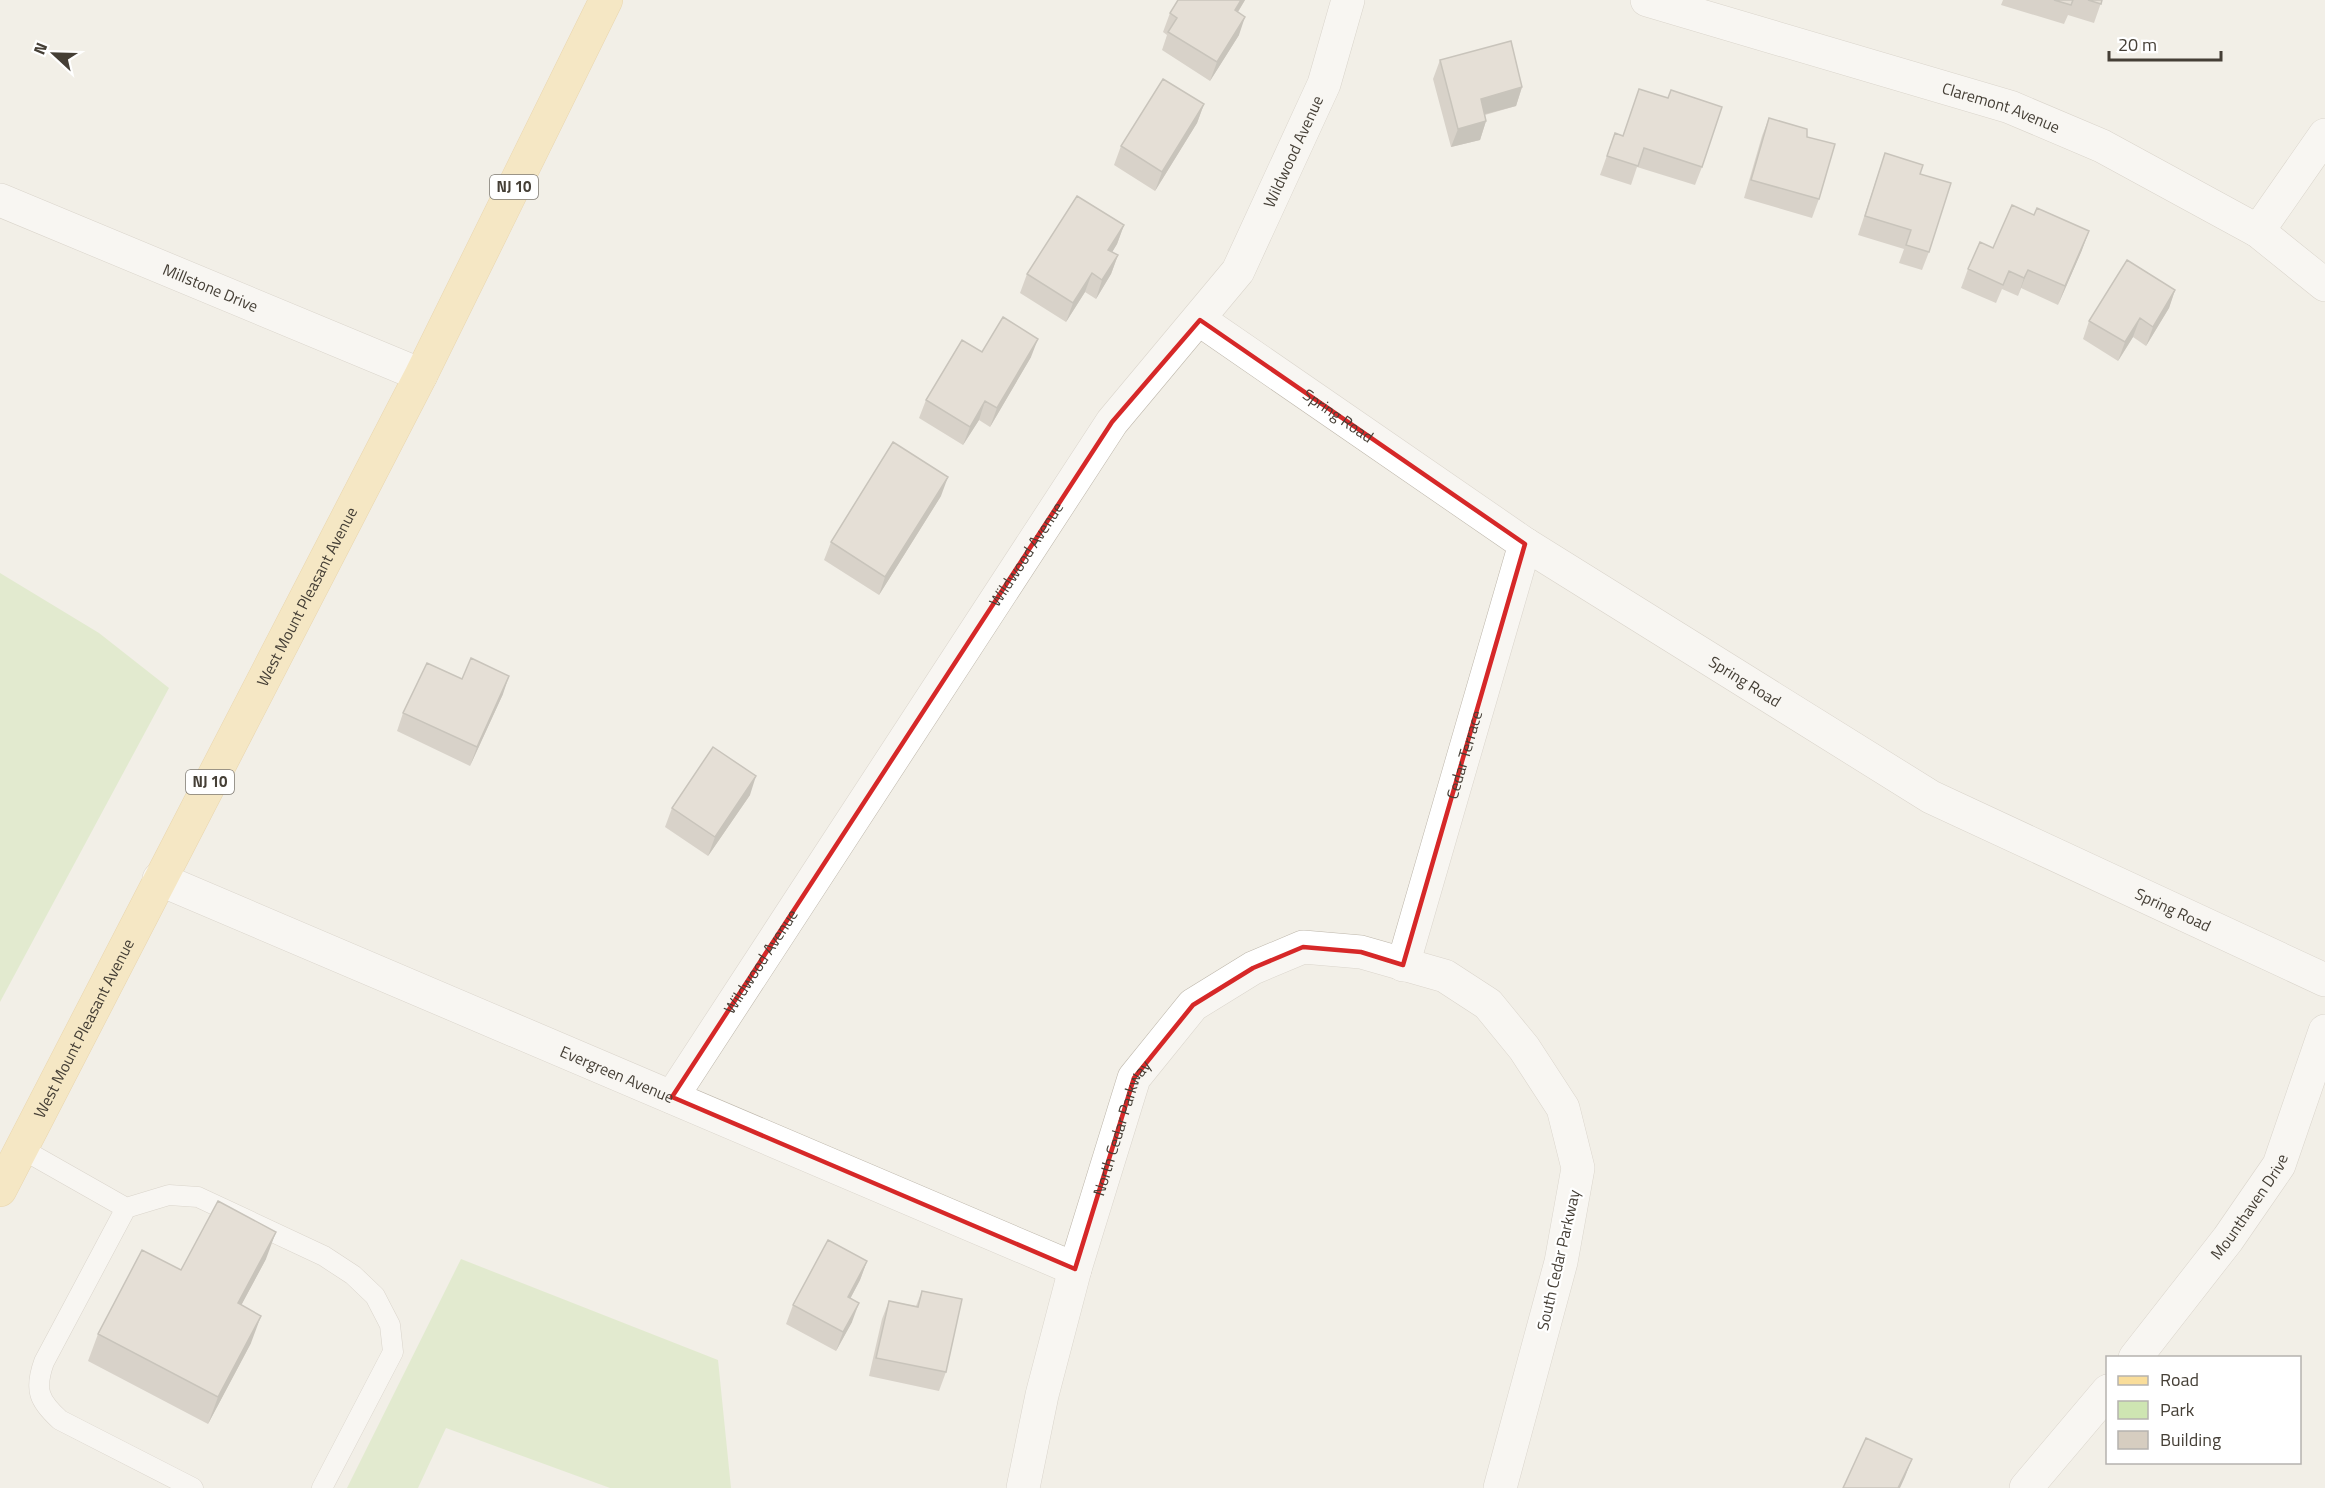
<svg xmlns="http://www.w3.org/2000/svg" width="2325" height="1488" font-family="'Titillium Web',sans-serif">
<style>
.green{fill:#cee5b2}
.lines{fill:none;stroke-linecap:round;stroke-linejoin:round}
.service-casing{stroke:#bdb6aa;stroke-width:21}
.minor-casing{stroke:#bdb6aa;stroke-width:34}
.primary-casing{stroke:#ddba6a;stroke-width:34}
.service{stroke:#fff;stroke-width:20}
.minor{stroke:#fff;stroke-width:33}
.primary{stroke:#f9dd9a;stroke-width:33}
.wall{fill:#b8b0a5}
.shaded-wall{fill:#969086}
.building{fill:#d6cdc0;stroke:#969086;stroke-width:1.5}
.marked{fill:none;stroke:#d62828;stroke-width:4.5;stroke-linejoin:round}
.labels{text-anchor:middle;stroke-width:4.5;stroke-linejoin:round;paint-order:stroke}
.shield{fill:#fff;stroke:#7d7972;stroke-width:1.5}
.shield-label{font-size:15px;font-weight:bold;fill:#453f36}
.street-label{font-size:16px;fill:#453f36;stroke:#fff}
</style>
<rect width="100%" height="100%" fill="#f2efe7"/>
<path class="green" d="M 0,573 L 99,633 L 169,688 L 0,1002 Z
M 461,1259 L 718,1360 L 731,1488 L 610,1488 L 446,1428 L 418,1488 L 347,1488 Z"/>
<g class="lines">
<g class="service-casing">
<path id="service" d="M 22,1149 L 126,1208
M 193,1488 L 60,1420 C 39,1401 34,1390 44,1362 L 126,1208 L 169,1195 L 198,1197 L 324,1256 L 353,1275 L 375,1296 L 390,1325 L 393,1352 L 322,1488"/>
</g>
<g class="minor-casing">
<g id="minor">
<path id="s1" d="M 1647,0 L 2010,107 L 2102,146 L 2258,231 L 2325,285"/>
<path id="s2" d="M 0,200 L 421,375"/>
<path d="M 2258,231 L 2325,135"/>
<path id="s3" d="M 1200,320 L 1525,544 L 1931,797 L 2325,980"/>
<path id="s4" d="M 159,879 L 1075,1269"/>
<path id="s5" d="M 1403,965 L 1525,544"/>
<path id="s6" d="M 672,1097 L 1112,422 L 1238,271 L 1324,84 L 1348,0"/>
<path id="s7" d="M 2135,1358 L 2228,1239 L 2279,1165 L 2325,1031"/>
<path id="s8" d="M 1023,1488 L 1042,1395 L 1075,1269 L 1134,1078 L 1193,1005 L 1253,968 L 1303,947 L 1361,952 L 1445,976 L 1488,1004 L 1524,1048 L 1563,1108 L 1578,1168 L 1561,1262 L 1500,1488"/>
<path d="M 2026,1488 L 2108,1391"/>
</g>
</g>
<g class="primary-casing">
<g id="primary">
<path id="s9" d="M 0,1190 L 421,375 L 606,0"/>
</g>
</g>
<use href="#service" class="service"/>
<use href="#minor" class="minor"/>
<use href="#primary" class="primary"/>
</g>
<path class="wall" d="M 1178,0 L 1245,0 L 1238,12 L 1239,35 L 1210,81 L 1162,50 L 1167,35 L 1163,32 L 1170,13 Z
M 2003,0 L 2102,0 L 2094,23 L 2068,15 L 2064,24 L 2001,5 Z
M 1440,60 L 1522,87 L 1516,106 L 1485,115 L 1486,121 L 1480,140 L 1451,147 L 1433,79 Z
M 1639,89 L 1702,167 L 1695,185 L 1637,167 L 1631,185 L 1600,175 L 1615,133 L 1623,136 Z
M 1204,104 L 1197,123 L 1155,191 L 1114,165 L 1121,146 Z
M 1769,118 L 1807,137 L 1819,199 L 1812,218 L 1744,198 L 1762,136 Z
M 1885,153 L 1920,174 L 1929,252 L 1922,270 L 1899,263 L 1904,249 L 1858,235 Z
M 1124,225 L 1117,244 L 1112,252 L 1118,255 L 1111,274 L 1096,299 L 1085,292 L 1066,322 L 1020,293 L 1027,274 Z
M 1993,248 L 2082,250 L 2058,305 L 2021,288 L 2018,296 L 2002,289 L 1996,303 L 1961,288 L 1968,269 Z
M 2175,290 L 2169,308 L 2146,346 L 2133,337 L 2118,361 L 2083,339 L 2089,321 Z
M 982,352 L 1031,357 L 990,427 L 979,420 L 963,445 L 919,418 L 926,400 Z
M 941,496 L 879,595 L 824,560 L 831,542 Z
M 462,679 L 503,694 L 470,766 L 397,731 L 403,713 Z
M 750,795 L 708,856 L 665,827 L 672,808 Z
M 266,1259 L 241,1305 L 251,1343 L 208,1424 L 88,1361 L 98,1334 L 181,1270 Z
M 867,1261 L 860,1280 L 850,1299 L 852,1322 L 836,1351 L 786,1324 L 793,1305 Z
M 922,1291 L 946,1372 L 939,1391 L 869,1376 L 882,1319 L 889,1301 L 916,1306 Z"/>
<path class="shaded-wall" d="M 1241,0 L 1245,0 L 1228,28 L 1235,10 Z
M 1245,17 L 1239,35 L 1210,81 L 1217,62 Z
M 1522,87 L 1516,106 L 1474,117 L 1481,99 Z
M 1204,104 L 1197,123 L 1155,191 L 1162,172 Z
M 1486,121 L 1480,140 L 1451,147 L 1458,129 Z
M 1124,225 L 1117,244 L 1102,269 L 1108,250 Z
M 2089,231 L 2082,250 L 2058,305 L 2065,286 Z
M 1118,255 L 1111,274 L 1096,299 L 1102,280 Z
M 2028,270 L 2021,288 L 2018,296 L 2024,278 Z
M 1092,273 L 1085,292 L 1066,322 L 1073,303 Z
M 2175,290 L 2169,308 L 2146,346 L 2153,327 Z
M 2140,318 L 2133,337 L 2118,361 L 2125,342 Z
M 1038,339 L 1031,357 L 990,427 L 997,408 Z
M 985,401 L 979,420 L 963,445 L 970,427 Z
M 948,477 L 941,496 L 879,595 L 885,577 Z
M 509,676 L 503,694 L 470,766 L 477,747 Z
M 756,776 L 750,795 L 708,856 L 715,837 Z
M 276,1232 L 266,1259 L 228,1330 L 238,1303 Z
M 867,1261 L 860,1280 L 841,1316 L 848,1297 Z
M 859,1303 L 852,1322 L 836,1351 L 843,1332 Z
M 261,1316 L 251,1343 L 208,1424 L 218,1397 Z
M 1912,1459 L 1905,1477 L 1900,1488 L 1898,1488 Z"/>
<path class="building" d="M 1178,0 L 1241,0 L 1235,10 L 1245,17 L 1217,62 L 1168,32 L 1177,18 L 1170,13 Z
M 2054,0 L 2073,0 L 2071,5 Z
M 2088,0 L 2102,0 L 2101,4 Z
M 1511,41 L 1522,87 L 1481,99 L 1486,121 L 1458,129 L 1440,60 Z
M 1163,79 L 1204,104 L 1162,172 L 1121,146 Z
M 1639,89 L 1668,98 L 1671,90 L 1722,107 L 1702,167 L 1644,148 L 1638,166 L 1607,156 L 1615,133 L 1623,136 Z
M 1769,118 L 1807,129 L 1807,137 L 1835,144 L 1819,199 L 1751,180 Z
M 1885,153 L 1923,165 L 1920,174 L 1951,183 L 1929,252 L 1906,245 L 1911,230 L 1865,216 Z
M 1077,196 L 1124,225 L 1108,250 L 1118,255 L 1102,280 L 1092,273 L 1073,303 L 1027,274 Z
M 2012,205 L 2034,215 L 2037,208 L 2089,231 L 2065,286 L 2028,270 L 2024,278 L 2009,271 L 2003,285 L 1968,269 L 1980,242 L 1993,248 Z
M 2127,260 L 2175,290 L 2153,327 L 2140,318 L 2125,342 L 2089,321 Z
M 1003,317 L 1038,339 L 997,408 L 985,401 L 970,427 L 926,400 L 962,340 L 982,352 Z
M 893,442 L 948,477 L 885,577 L 831,542 Z
M 471,658 L 509,676 L 477,747 L 403,713 L 427,663 L 462,679 Z
M 713,747 L 756,776 L 715,837 L 672,808 Z
M 218,1201 L 276,1232 L 238,1303 L 261,1316 L 218,1397 L 98,1334 L 142,1250 L 181,1270 Z
M 828,1240 L 867,1261 L 848,1297 L 859,1303 L 843,1332 L 793,1305 Z
M 922,1291 L 962,1299 L 946,1372 L 876,1358 L 889,1301 L 918,1307 Z
M 1866,1438 L 1912,1459 L 1898,1488 L 1843,1488 Z"/>
<path d="M0 0H2325V1488H0ZM 1200,320 L 1525,544 L 1403,965 L 1361,952 L 1303,947 L 1253,968 L 1193,1005 L 1134,1078 L 1075,1269 L 672,1097 L 1112,422 Z" fill="#f2efe7" fill-opacity=".55" fill-rule="evenodd"/>
<path class="marked" d="M 1200,320 L 1525,544 L 1403,965 L 1361,952 L 1303,947 L 1253,968 L 1193,1005 L 1134,1078 L 1075,1269 L 672,1097 L 1112,422 Z"/>
<g class="labels">
<g class="shield">
<rect x="490" y="175" width="48" height="24" rx="4.5"/>
<rect x="186" y="770" width="48" height="24" rx="4.5"/>
</g>
<g class="shield-label">
<text x="514" y="192">NJ 10</text>
<text x="210" y="787">NJ 10</text>
</g>
<g class="street-label">
<text dy="6" stroke="none"><textPath href="#s1" startOffset="370">Claremont Avenue</textPath></text>
<text dy="6" stroke="none"><textPath href="#s6" startOffset="1134">Wildwood Avenue</textPath></text>
<text dy="6" stroke="none"><textPath href="#s2" startOffset="228">Millstone Drive</textPath></text>
<text dy="6" stroke="none"><textPath href="#s3" startOffset="168">Spring Road</textPath></text>
<text dy="6" stroke="none"><textPath href="#s6" startOffset="648">Wildwood Avenue</textPath></text>
<text dy="6" stroke="none"><textPath href="#s9" startOffset="668">West Mount Pleasant Avenue</textPath></text>
<text dy="6" stroke="none"><textPath href="#s3" startOffset="654">Spring Road</textPath></text>
<text dy="6" stroke="none"><textPath href="#s5" startOffset="219">Cedar Terrace</textPath></text>
<text dy="6" stroke="none"><textPath href="#s3" startOffset="1140">Spring Road</textPath></text>
<text dy="6" stroke="none"><textPath href="#s6" startOffset="162">Wildwood Avenue</textPath></text>
<text dy="6" stroke="none"><textPath href="#s9" startOffset="182">West Mount Pleasant Avenue</textPath></text>
<text dy="6" stroke="none"><textPath href="#s4" startOffset="498">Evergreen Avenue</textPath></text>
<text dy="6" stroke="none"><textPath href="#s8" startOffset="374">North Cedar Parkway</textPath></text>
<text dy="6" stroke="none"><textPath href="#s7" startOffset="190">Mounthaven Drive</textPath></text>
<text transform="translate(1558 1260) rotate(-77)" y="6">South Cedar Parkway</text>
</g>
</g>
<rect x="2106" y="1356" width="195" height="108" fill="#ffffff" stroke="#b5b2af" stroke-width="1.5"/>
<rect x="2118" y="1376" width="30" height="9" fill="#f9dd9a" stroke="#b5b2af" stroke-width="1.5"/>
<text x="2160" y="1386" font-size="18" fill="#453f36">Road</text>
<rect x="2118" y="1401" width="30" height="18" fill="#cee5b2" stroke="#b5b2af" stroke-width="1.5"/>
<text x="2160" y="1416" font-size="18" fill="#453f36">Park</text>
<rect x="2118" y="1431" width="30" height="18" fill="#d6cdc0" stroke="#b5b2af" stroke-width="1.5"/>
<text x="2160" y="1446" font-size="18" fill="#453f36">Building</text>
<g transform="translate(54 54) rotate(292)" stroke="#ffffff" stroke-width="4.5" paint-order="stroke">
<path d="M0-4.5L10 22L0 15L-10 22Z" fill="#453f36"/>
<text y="-9" font-size="16" font-weight="bold" text-anchor="middle" fill="#453f36">N</text>
</g>
<path d="M2109 51v9h112v-9" fill="none" stroke="#453f36" stroke-width="3"/>
<text x="2118" y="51" font-size="18" fill="#453f36" stroke="#ffffff" stroke-width="4.5" paint-order="stroke">20 m</text>
</svg>
